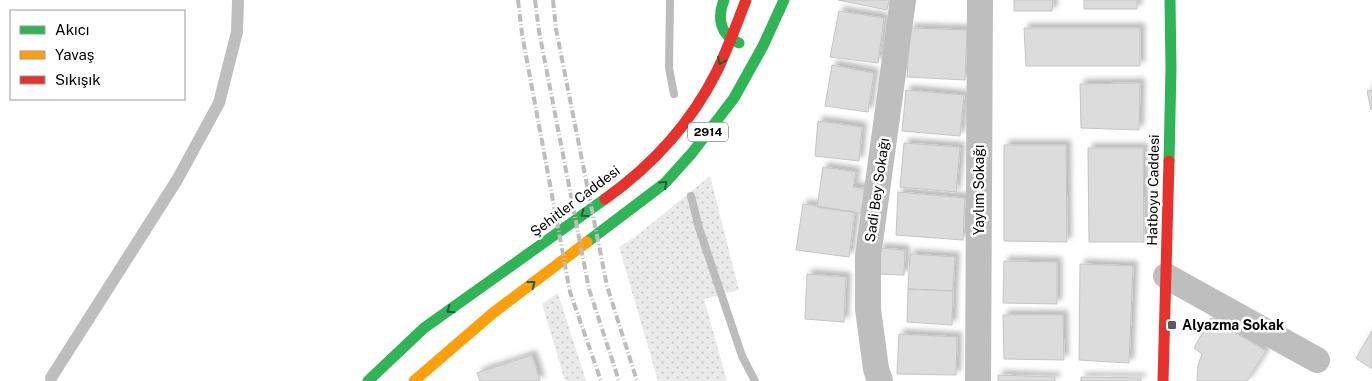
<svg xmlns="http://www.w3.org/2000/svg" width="1372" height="381" font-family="'Public Sans',sans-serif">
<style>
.grass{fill:url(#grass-dots)}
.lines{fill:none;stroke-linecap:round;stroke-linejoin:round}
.stream{stroke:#bcbcbc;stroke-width:8}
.building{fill:#dcdcdc;stroke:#c5c5c5;filter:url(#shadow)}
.lane{stroke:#bebebe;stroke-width:12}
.street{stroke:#bebebe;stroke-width:26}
.fast{stroke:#30b455;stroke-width:11}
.slow{stroke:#ff9f0a;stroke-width:11}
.jam{stroke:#e5322d;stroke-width:11}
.rail{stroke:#bdbdbd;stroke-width:4;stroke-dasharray:8 2.5 1 2.5;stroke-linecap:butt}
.oneway{stroke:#1a632f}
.poi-dot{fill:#595959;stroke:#fff;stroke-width:2}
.labels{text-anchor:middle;stroke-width:5;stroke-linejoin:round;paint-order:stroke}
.shield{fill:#fff;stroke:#4c4c4c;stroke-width:1}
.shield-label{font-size:12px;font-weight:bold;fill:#000}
.street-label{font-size:14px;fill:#000;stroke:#fff}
.poi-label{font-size:14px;font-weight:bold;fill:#000;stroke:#fff;text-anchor:start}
</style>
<defs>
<pattern id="grass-dots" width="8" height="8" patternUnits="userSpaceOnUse" patternTransform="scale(1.25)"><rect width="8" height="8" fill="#eaeaea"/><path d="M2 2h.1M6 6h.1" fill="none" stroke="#c7c7c7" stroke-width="1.8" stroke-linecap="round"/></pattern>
<filter id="shadow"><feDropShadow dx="4.5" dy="-4.5" stdDeviation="2.5" flood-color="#0004"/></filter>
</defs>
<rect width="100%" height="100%" fill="#fff"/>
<path class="grass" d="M 710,176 L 739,290 L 704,299 L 727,381 L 658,381 L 619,247 L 635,237 Z
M 558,293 L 586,381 L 565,381 L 542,304 Z"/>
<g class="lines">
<path class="stream" d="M 670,0 L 669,68 L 674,94
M 691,196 L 699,228 L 742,356 L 755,381"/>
</g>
<path class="building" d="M 838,0 L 889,0 L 887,10 Z
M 1014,0 L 1053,0 L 1052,11 L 1014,11 Z
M 1084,0 L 1137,0 L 1137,9 L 1084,9 Z
M 839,11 L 884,18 L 878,63 L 830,57 Z
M 910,28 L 967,30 L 965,80 L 907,77 Z
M 1024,28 L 1140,28 L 1140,66 L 1026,66 Z
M 832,65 L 874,73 L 868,112 L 825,106 Z
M 1140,83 L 1139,130 L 1081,128 L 1080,84 Z
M 906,90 L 964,95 L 960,136 L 902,131 Z
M 1372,90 L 1372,109 L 1371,110 L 1367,91 Z
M 818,121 L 862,127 L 859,161 L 815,156 Z
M 904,143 L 960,147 L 956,192 L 900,187 Z
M 1004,145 L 1066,145 L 1067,242 L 1004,241 Z
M 1088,148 L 1143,148 L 1144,242 L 1089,242 Z
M 823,167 L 856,172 L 853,187 L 869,189 L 865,214 L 817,207 Z
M 898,192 L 965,198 L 963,240 L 896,235 Z
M 803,204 L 855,212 L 849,257 L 796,250 Z
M 879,248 L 905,250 L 904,275 L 877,274 Z
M 910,254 L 955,257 L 953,291 L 908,289 Z
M 1004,261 L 1057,262 L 1057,304 L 1003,303 Z
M 1080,264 L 1133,266 L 1129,363 L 1079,360 Z
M 807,274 L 846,277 L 844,322 L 805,319 Z
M 908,289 L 953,291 L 952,325 L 907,322 Z
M 1003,315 L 1063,315 L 1064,360 L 1004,359 Z
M 1211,318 L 1266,351 L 1247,381 L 1197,381 L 1198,366 L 1202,354 L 1194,348 Z
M 1372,331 L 1372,369 L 1356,358 Z
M 899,334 L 957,337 L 956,375 L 897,374 Z
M 532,355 L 540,381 L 480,381 L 477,373 Z
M 998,375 L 1055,377 L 1055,381 L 998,381 Z
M 1081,377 L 1141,378 L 1141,381 L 1081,381 Z"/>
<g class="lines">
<path class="lane" d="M 51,378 L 177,180 L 219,103 L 237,32 L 238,0"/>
<path class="street" d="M 1166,276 L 1317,360
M 880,381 L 876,369 L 868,309 L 868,256 L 903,0
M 978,381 L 980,0"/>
<path class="fast" d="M 724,0 C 717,18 720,35 739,43
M 1169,161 L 1171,68 L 1170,0
M 587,242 L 665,183 L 692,153 L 734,98 L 763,46 L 784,0
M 368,381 L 424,328 L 605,199"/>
<path class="slow" d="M 414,381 L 493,313 L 587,242"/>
<path class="jam" d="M 605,199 C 653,165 691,123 717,71 C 728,48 737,23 746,0
M 1163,381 L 1169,161"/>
<path class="rail" d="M 518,0 L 522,34 L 570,292 L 601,381
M 535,0 L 539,31 L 589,289 L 619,381
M 553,0 L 556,29 L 607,286 L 637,381"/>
</g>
<defs><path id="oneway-chevron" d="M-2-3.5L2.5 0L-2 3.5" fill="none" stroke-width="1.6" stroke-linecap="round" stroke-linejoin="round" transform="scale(1.25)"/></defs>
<g class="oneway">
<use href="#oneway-chevron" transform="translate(721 61) rotate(113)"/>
<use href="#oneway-chevron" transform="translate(664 184) rotate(-43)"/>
<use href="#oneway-chevron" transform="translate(584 214) rotate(144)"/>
<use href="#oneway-chevron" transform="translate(532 284) rotate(-37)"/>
<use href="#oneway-chevron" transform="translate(450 310) rotate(145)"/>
</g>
<rect class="poi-dot" x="1167" y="320" width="10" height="10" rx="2.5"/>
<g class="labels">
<rect class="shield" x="688" y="122.5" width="40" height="19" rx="4"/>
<g class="shield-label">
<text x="708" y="136">2914</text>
</g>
<g class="street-label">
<text transform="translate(877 190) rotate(-82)" y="5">Sadi Bey Sokağı</text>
<text transform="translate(979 190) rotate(-90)" y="5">Yaylım Sokağı</text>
<text transform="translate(1153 190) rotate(-89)" y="5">Hatboyu Caddesi</text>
<text transform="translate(575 201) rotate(-37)" y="5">Şehitler Caddesi</text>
</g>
<g class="poi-label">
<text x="1182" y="330">Alyazma Sokak</text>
</g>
</g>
<rect x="10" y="10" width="175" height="90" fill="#ffffff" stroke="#999999"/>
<rect x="20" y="26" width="25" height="8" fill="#30b455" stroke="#999999"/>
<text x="55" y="35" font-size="15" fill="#000000">Akıcı</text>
<rect x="20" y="51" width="25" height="8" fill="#ff9f0a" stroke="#999999"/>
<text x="55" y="60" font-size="15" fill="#000000">Yavaş</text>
<rect x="20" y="76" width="25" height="8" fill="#e5322d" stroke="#999999"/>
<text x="55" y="85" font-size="15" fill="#000000">Sıkışık</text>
</svg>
